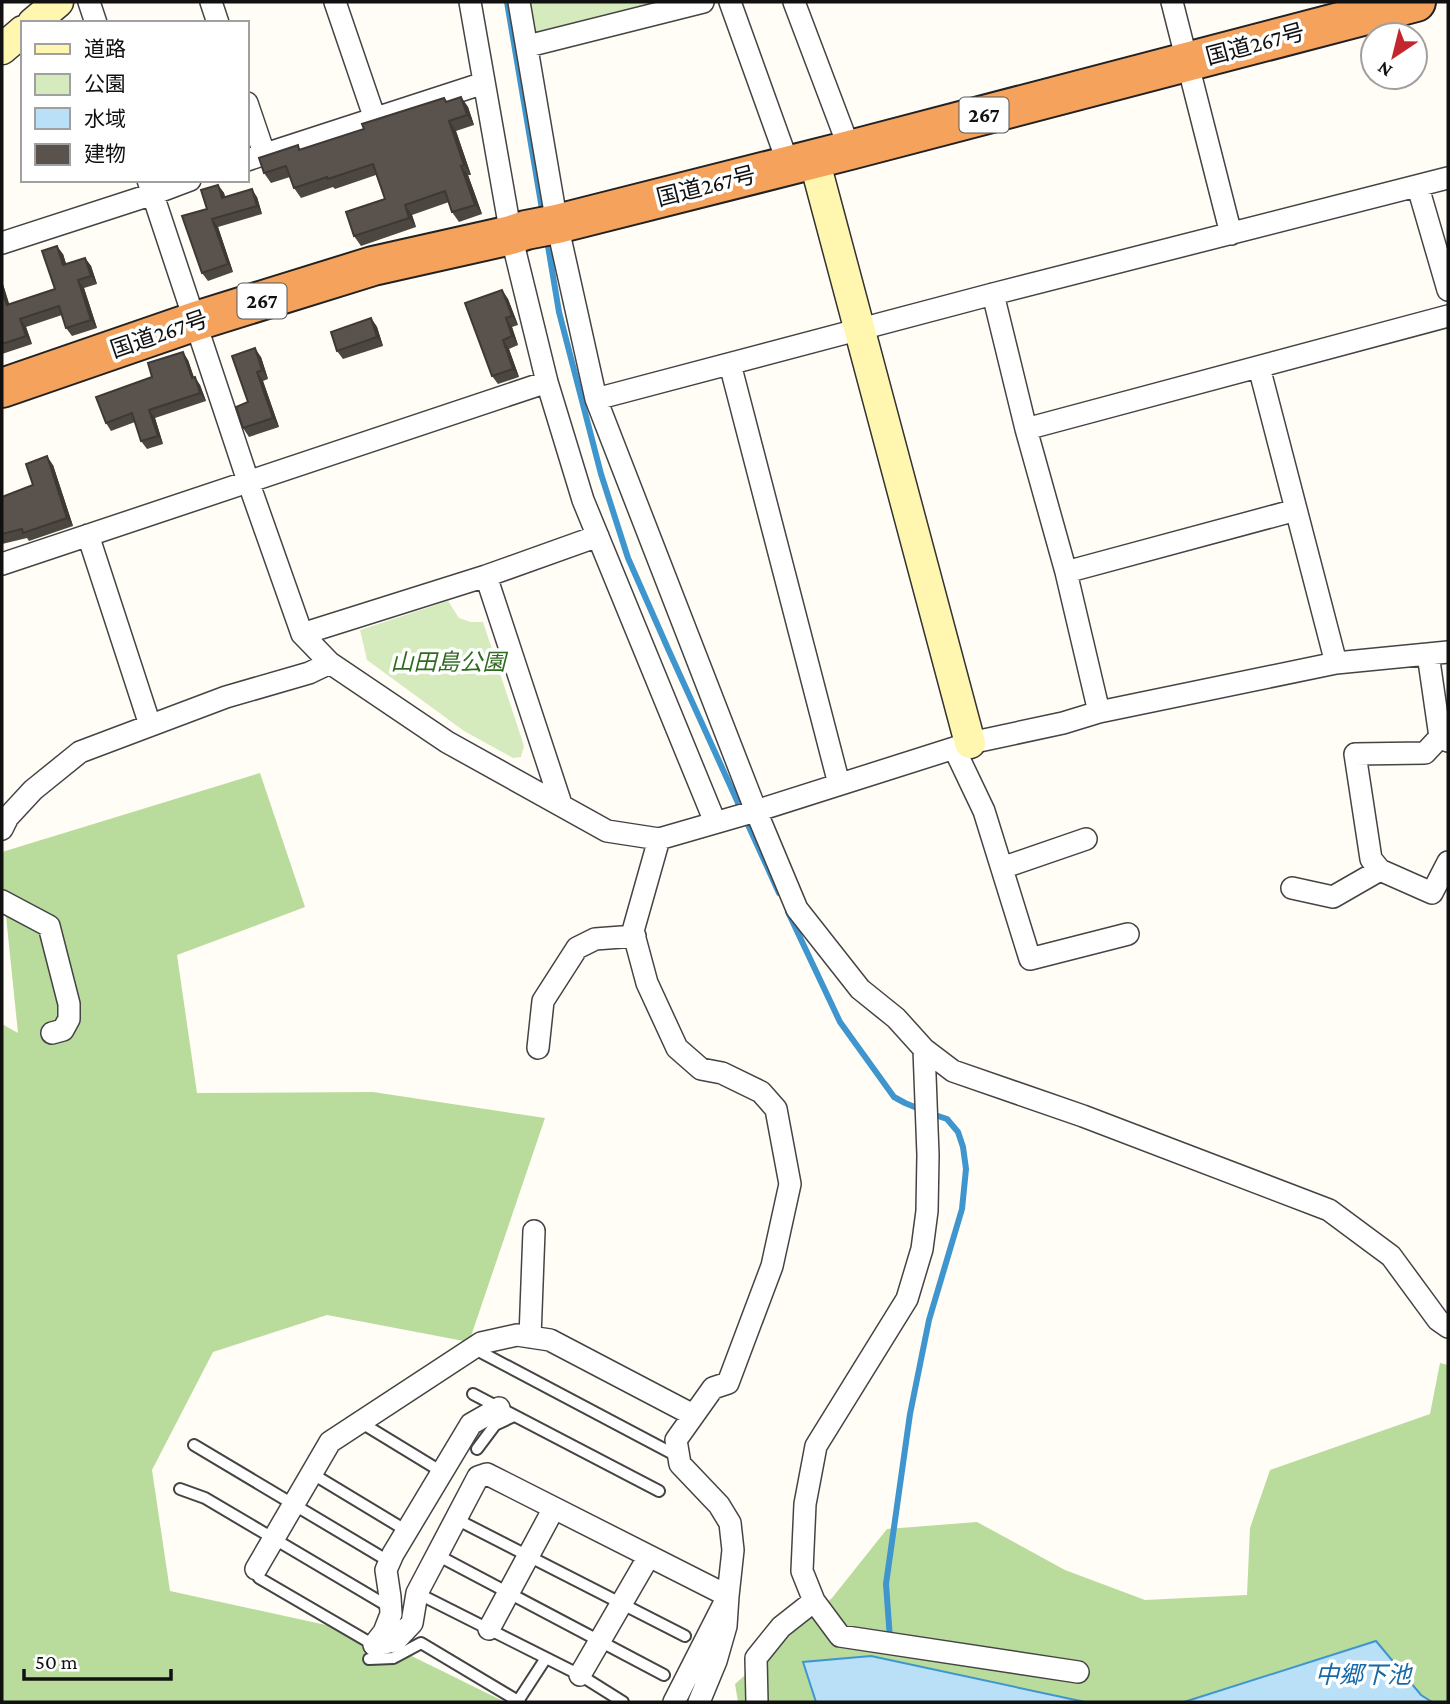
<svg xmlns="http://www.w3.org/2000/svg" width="1450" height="1704" font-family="'Crimson Pro','Noto Sans JP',serif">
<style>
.green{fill:#d5ebbd}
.forest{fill:#b9dc9c}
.water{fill:#b9e0f7;stroke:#3f96cf;stroke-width:2}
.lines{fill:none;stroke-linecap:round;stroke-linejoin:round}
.stream{stroke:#3f96cf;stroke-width:6}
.lane-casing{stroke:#444;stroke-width:14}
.street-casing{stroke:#444;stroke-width:24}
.secondary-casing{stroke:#333;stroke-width:33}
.highway-casing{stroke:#222;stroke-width:42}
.lane{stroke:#fff;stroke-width:10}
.street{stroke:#fff;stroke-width:21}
.secondary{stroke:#fff6b0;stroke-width:30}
.highway{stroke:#f5a25d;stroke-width:38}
.wall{fill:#4d4742}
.shaded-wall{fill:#3f3936}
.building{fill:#5a524d;stroke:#3f3936;stroke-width:2}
.labels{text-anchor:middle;stroke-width:7;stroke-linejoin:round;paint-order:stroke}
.shield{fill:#fff;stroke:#585858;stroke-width:2}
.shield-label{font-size:21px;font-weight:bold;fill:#111}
.street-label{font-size:23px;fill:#111;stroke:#fff}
.park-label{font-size:23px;font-style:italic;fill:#2f6b1f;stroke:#fff}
.water-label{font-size:24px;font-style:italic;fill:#1768a6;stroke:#fff}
</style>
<rect width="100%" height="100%" fill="#fffdf5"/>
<path class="green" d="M 529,2 L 658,2 L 535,32 Z
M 448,601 L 459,618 L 471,622 L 483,622 L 524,746 L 521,757 L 513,758 L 464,731 L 367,660 L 360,630 Z"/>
<path class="forest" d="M 260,773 L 305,907 L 177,955 L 197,1093 L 373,1092 L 545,1118 L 469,1342 L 327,1315 L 213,1352 L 152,1470 L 170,1591 L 367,1634 L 505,1702 L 2,1702 L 2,1024 L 18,1033 L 2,877 L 2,852 Z
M 1440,1363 L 1448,1365 L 1448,1702 L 1432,1702 L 1421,1695 L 1376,1641 L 1184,1702 L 1085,1702 L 871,1656 L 803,1662 L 816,1702 L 738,1702 L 735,1684 L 832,1598 L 887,1529 L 977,1522 L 1065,1570 L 1145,1600 L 1247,1595 L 1250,1528 L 1270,1470 L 1430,1414 Z"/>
<path class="water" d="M 1376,1641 L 1421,1695 L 1432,1702 L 1184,1702 Z
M 871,1656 L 1085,1702 L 816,1702 L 803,1662 Z"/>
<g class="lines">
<path class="stream" d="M 507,2 L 543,215
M 547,240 L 559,312 L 601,474 L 628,558 L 669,651 L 779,893
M 788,912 L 840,1022 L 894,1097 L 905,1103 L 922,1110
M 890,1639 L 886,1584 L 910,1414 L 929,1320 L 962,1209 L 966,1169 L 963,1147 L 958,1132 L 947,1119 L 932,1114"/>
<g class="lane-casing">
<path id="lane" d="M 473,1348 L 679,1457
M 473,1394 L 659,1491
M 360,1422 L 442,1472
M 194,1445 L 390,1562
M 477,1449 L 495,1425 L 514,1416
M 311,1473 L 407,1531
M 180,1489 L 205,1498 L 391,1608
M 456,1519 L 685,1636
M 437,1555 L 664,1675
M 256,1569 L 259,1578 L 374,1645
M 417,1593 L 580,1675 L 623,1702
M 369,1659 L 393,1658 L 421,1643 L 518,1701
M 520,1702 L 518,1701 L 546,1658"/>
</g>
<g class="street-casing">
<path id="street" d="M 89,2 L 96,23
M 211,2 L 218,23
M 335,2 L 375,119
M 470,2 L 511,235 L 547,382 L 583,500 L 715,822
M 519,2 L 557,224 L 596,399 L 756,811 L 797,909 L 860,989 L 896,1018 L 924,1049 L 953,1071 L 1083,1116 L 1329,1210 L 1391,1256 L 1438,1320 L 1448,1327
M 730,2 L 789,166
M 794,2 L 850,150
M 1172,2 L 1231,234
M 528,46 L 703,2
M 247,103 L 264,153
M 247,160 L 484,83
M 148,180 L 248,481 L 302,634 L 330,663 L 447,742 L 607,831 L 659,839 L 756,811 L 970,743 L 1063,723 L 1099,712 L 1336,663 L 1448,652
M 1418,187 L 1448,290
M 2,243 L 153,194 L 190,180
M 993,294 L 1026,429 L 1066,572 L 1099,712
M 730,364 L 839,784
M 1259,367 L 1336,663
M 596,399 L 993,294 L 1448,178
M 1026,429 L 1448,316
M 88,535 L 150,725
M 2,564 L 547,382
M 1066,572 L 1296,510
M 486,576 L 561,804
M 302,634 L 486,576 L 598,536
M 1428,654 L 1440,737
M 1448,741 L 1440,737 L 1425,753 L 1355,754 L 1371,859 L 1380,870 L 1432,893 L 1448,862
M 954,748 L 984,811 L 1030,959 L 1128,934
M 2,829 L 8,817 L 33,790 L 80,752 L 226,697 L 309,673 L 330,663
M 659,839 L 633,931 L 647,983 L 677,1048 L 701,1069 L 722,1073 L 761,1092 L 776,1109 L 790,1184 L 772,1266 L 728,1383 L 713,1388 L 676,1440 L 680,1464 L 719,1505 L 730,1523 L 733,1550 L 728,1596 L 674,1702
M 1002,868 L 1086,839
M 1292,888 L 1333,897 L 1380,870
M 2,901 L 49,926 L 69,1004 L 69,1019 L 63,1030 L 52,1033
M 538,1048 L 543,1001 L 577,948 L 595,939 L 635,936
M 530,1337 L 534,1231
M 499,1408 L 471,1424 L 393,1554 L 386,1570 L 390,1597 L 391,1614 L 384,1632 L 374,1645 L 395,1641 L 412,1623 L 417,1593 L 478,1477 L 487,1474 L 728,1596 L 726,1626 L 716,1661 L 699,1702
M 256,1569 L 330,1442 L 481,1343 L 517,1335 L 550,1340 L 693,1415
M 814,1601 L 840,1636 L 1078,1672
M 489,1629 L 554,1508
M 580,1675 L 649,1556
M 757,1702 L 756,1658 L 781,1627 L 814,1601 L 802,1571 L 805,1504 L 816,1446 L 907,1299 L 922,1249 L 927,1211 L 928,1155 L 924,1049"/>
</g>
<g class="secondary-casing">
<path id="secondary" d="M 33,23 L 58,2
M 2,49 L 23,31
M 814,159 L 970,743"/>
</g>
<g class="highway-casing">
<path id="highway" d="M 2,388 L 196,321 L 373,266 L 511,235 L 526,230 L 557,224 L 850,150 L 1416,2"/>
</g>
<use href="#lane" class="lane"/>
<use href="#street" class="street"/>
<use href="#secondary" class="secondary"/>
<use href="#highway" class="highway"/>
</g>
<path class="wall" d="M 461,97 L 468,107 L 474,125 L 456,131 L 471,175 L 468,175 L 482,214 L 459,222 L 452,212 L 449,202 L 412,215 L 416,227 L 361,246 L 354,236 L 385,199 L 376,175 L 335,189 L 333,187 L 301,198 L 294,188 L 290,177 L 271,183 L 264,173 L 300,150 Z
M 218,185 L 224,193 L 225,197 L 257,197 L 262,214 L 218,227 L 233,272 L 208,281 L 202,273 L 207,209 Z
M 63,254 L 66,264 L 85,258 L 91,266 L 97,284 L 84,288 L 97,328 L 72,336 L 66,328 L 62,315 L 26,327 L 32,344 L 2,354 L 2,281 L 9,304 L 55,289 Z
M 502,290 L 508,299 L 518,325 L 512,327 L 518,345 L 509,349 L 519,377 L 498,384 L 492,376 Z
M 371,318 L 377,327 L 383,346 L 343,359 L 337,351 Z
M 261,357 L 268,379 L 263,381 L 279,427 L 249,437 L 243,428 L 248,402 Z
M 188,360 L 194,378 L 200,385 L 206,401 L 155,418 L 163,444 L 147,449 L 141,441 L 135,422 L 111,431 L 106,423 Z
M 53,465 L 73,526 L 29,541 L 27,538 L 2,544 L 2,497 L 33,485 Z"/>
<path class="shaded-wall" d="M 461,97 L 468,107 L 474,125 L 467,115 Z
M 449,121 L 456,131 L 471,175 L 464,165 Z
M 461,166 L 468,175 L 482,214 L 475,205 Z
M 218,185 L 224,193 L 228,206 L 222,198 Z
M 252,189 L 257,197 L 262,214 L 257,206 Z
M 405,205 L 412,215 L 416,227 L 409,218 Z
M 212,219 L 218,227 L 233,272 L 228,264 Z
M 57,246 L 63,254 L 69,273 L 63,265 Z
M 85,258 L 91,266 L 97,284 L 91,276 Z
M 78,280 L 84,288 L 97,328 L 91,320 Z
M 2,281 L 12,313 L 7,305 L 2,291 Z
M 502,290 L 508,299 L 518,325 L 512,316 Z
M 371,318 L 377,327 L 383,346 L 377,337 Z
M 506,318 L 512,327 L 518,345 L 512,336 Z
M 20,319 L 26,327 L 32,344 L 26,336 Z
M 503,340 L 509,349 L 519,377 L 513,369 Z
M 255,348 L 261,357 L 268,379 L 262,370 Z
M 183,352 L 188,360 L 197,386 L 192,378 Z
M 257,372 L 263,381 L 279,427 L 273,418 Z
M 195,377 L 200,385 L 206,401 L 200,393 Z
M 149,410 L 155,418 L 163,444 L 158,436 Z
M 47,456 L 53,465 L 73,526 L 67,518 Z"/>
<path class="building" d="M 461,97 L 467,115 L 449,121 L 464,165 L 461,166 L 475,205 L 452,212 L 445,191 L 405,205 L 409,218 L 354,236 L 346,212 L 385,199 L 373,164 L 328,179 L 327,177 L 294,188 L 286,166 L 264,173 L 259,158 L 298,145 L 299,150 L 364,129 L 362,124 L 444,98 L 446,102 Z
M 218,185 L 222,198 L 252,189 L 257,206 L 212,219 L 228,264 L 202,273 L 182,216 L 207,209 L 201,190 Z
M 57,246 L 63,265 L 85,258 L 91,276 L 78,280 L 91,320 L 66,328 L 59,306 L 20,319 L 26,336 L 2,344 L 2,291 L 7,305 L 55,289 L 42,251 Z
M 502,290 L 512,316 L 506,318 L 512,336 L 503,340 L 513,369 L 492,376 L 465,303 Z
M 371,318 L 377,337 L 337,351 L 331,332 Z
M 255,348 L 262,370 L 257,372 L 273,418 L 243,428 L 236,407 L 248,402 L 232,356 Z
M 183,352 L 192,378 L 195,377 L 200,393 L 149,410 L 158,436 L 141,441 L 132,413 L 106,423 L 96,397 L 152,377 L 148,363 Z
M 47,456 L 67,518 L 23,533 L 22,529 L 2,534 L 2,497 L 33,485 L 26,464 Z"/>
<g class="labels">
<g class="shield">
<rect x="959.5" y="97.5" width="49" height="35" rx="5"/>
<rect x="237.5" y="283.5" width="49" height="35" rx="5"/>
</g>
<g class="shield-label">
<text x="984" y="122">267</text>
<text x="262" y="308">267</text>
</g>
<g class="street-label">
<text transform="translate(1255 44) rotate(-15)" y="8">国道267号</text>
<text transform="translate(706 186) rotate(-14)" y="8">国道267号</text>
<text transform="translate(159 334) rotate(-19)" y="8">国道267号</text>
</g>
<g class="park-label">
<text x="448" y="670">山田島公園</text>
</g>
<g class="water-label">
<text x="1363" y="1683">中郷下池</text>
</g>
</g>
<rect width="1450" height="1704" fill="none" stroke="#111111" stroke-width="7"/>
<rect x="21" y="21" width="228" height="161" fill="#ffffff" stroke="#a0a0a0" stroke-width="2"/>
<rect x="35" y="44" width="35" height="10" fill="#fff6b0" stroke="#a0a0a0" stroke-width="2"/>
<text x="84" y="56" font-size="21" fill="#111111">道路</text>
<rect x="35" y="74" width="35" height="21" fill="#d5ebbd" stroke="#a0a0a0" stroke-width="2"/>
<text x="84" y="91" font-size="21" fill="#111111">公園</text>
<rect x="35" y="108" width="35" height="21" fill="#b9e0f7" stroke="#a0a0a0" stroke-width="2"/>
<text x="84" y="126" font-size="21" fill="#111111">水域</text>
<rect x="35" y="144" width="35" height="21" fill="#5a524d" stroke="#a0a0a0" stroke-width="2"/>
<text x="84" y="161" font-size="21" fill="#111111">建物</text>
<g transform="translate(1394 56) rotate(215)"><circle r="33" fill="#ffffff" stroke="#a0a0a0" stroke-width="2"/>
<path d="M0-5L12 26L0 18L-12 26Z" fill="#c4262e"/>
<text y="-10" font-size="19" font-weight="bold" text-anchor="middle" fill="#111111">N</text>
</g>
<path d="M24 1669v10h147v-10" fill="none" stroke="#111111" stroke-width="3.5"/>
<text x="35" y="1669" font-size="21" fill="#111111" stroke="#ffffff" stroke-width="5" paint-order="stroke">50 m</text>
</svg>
